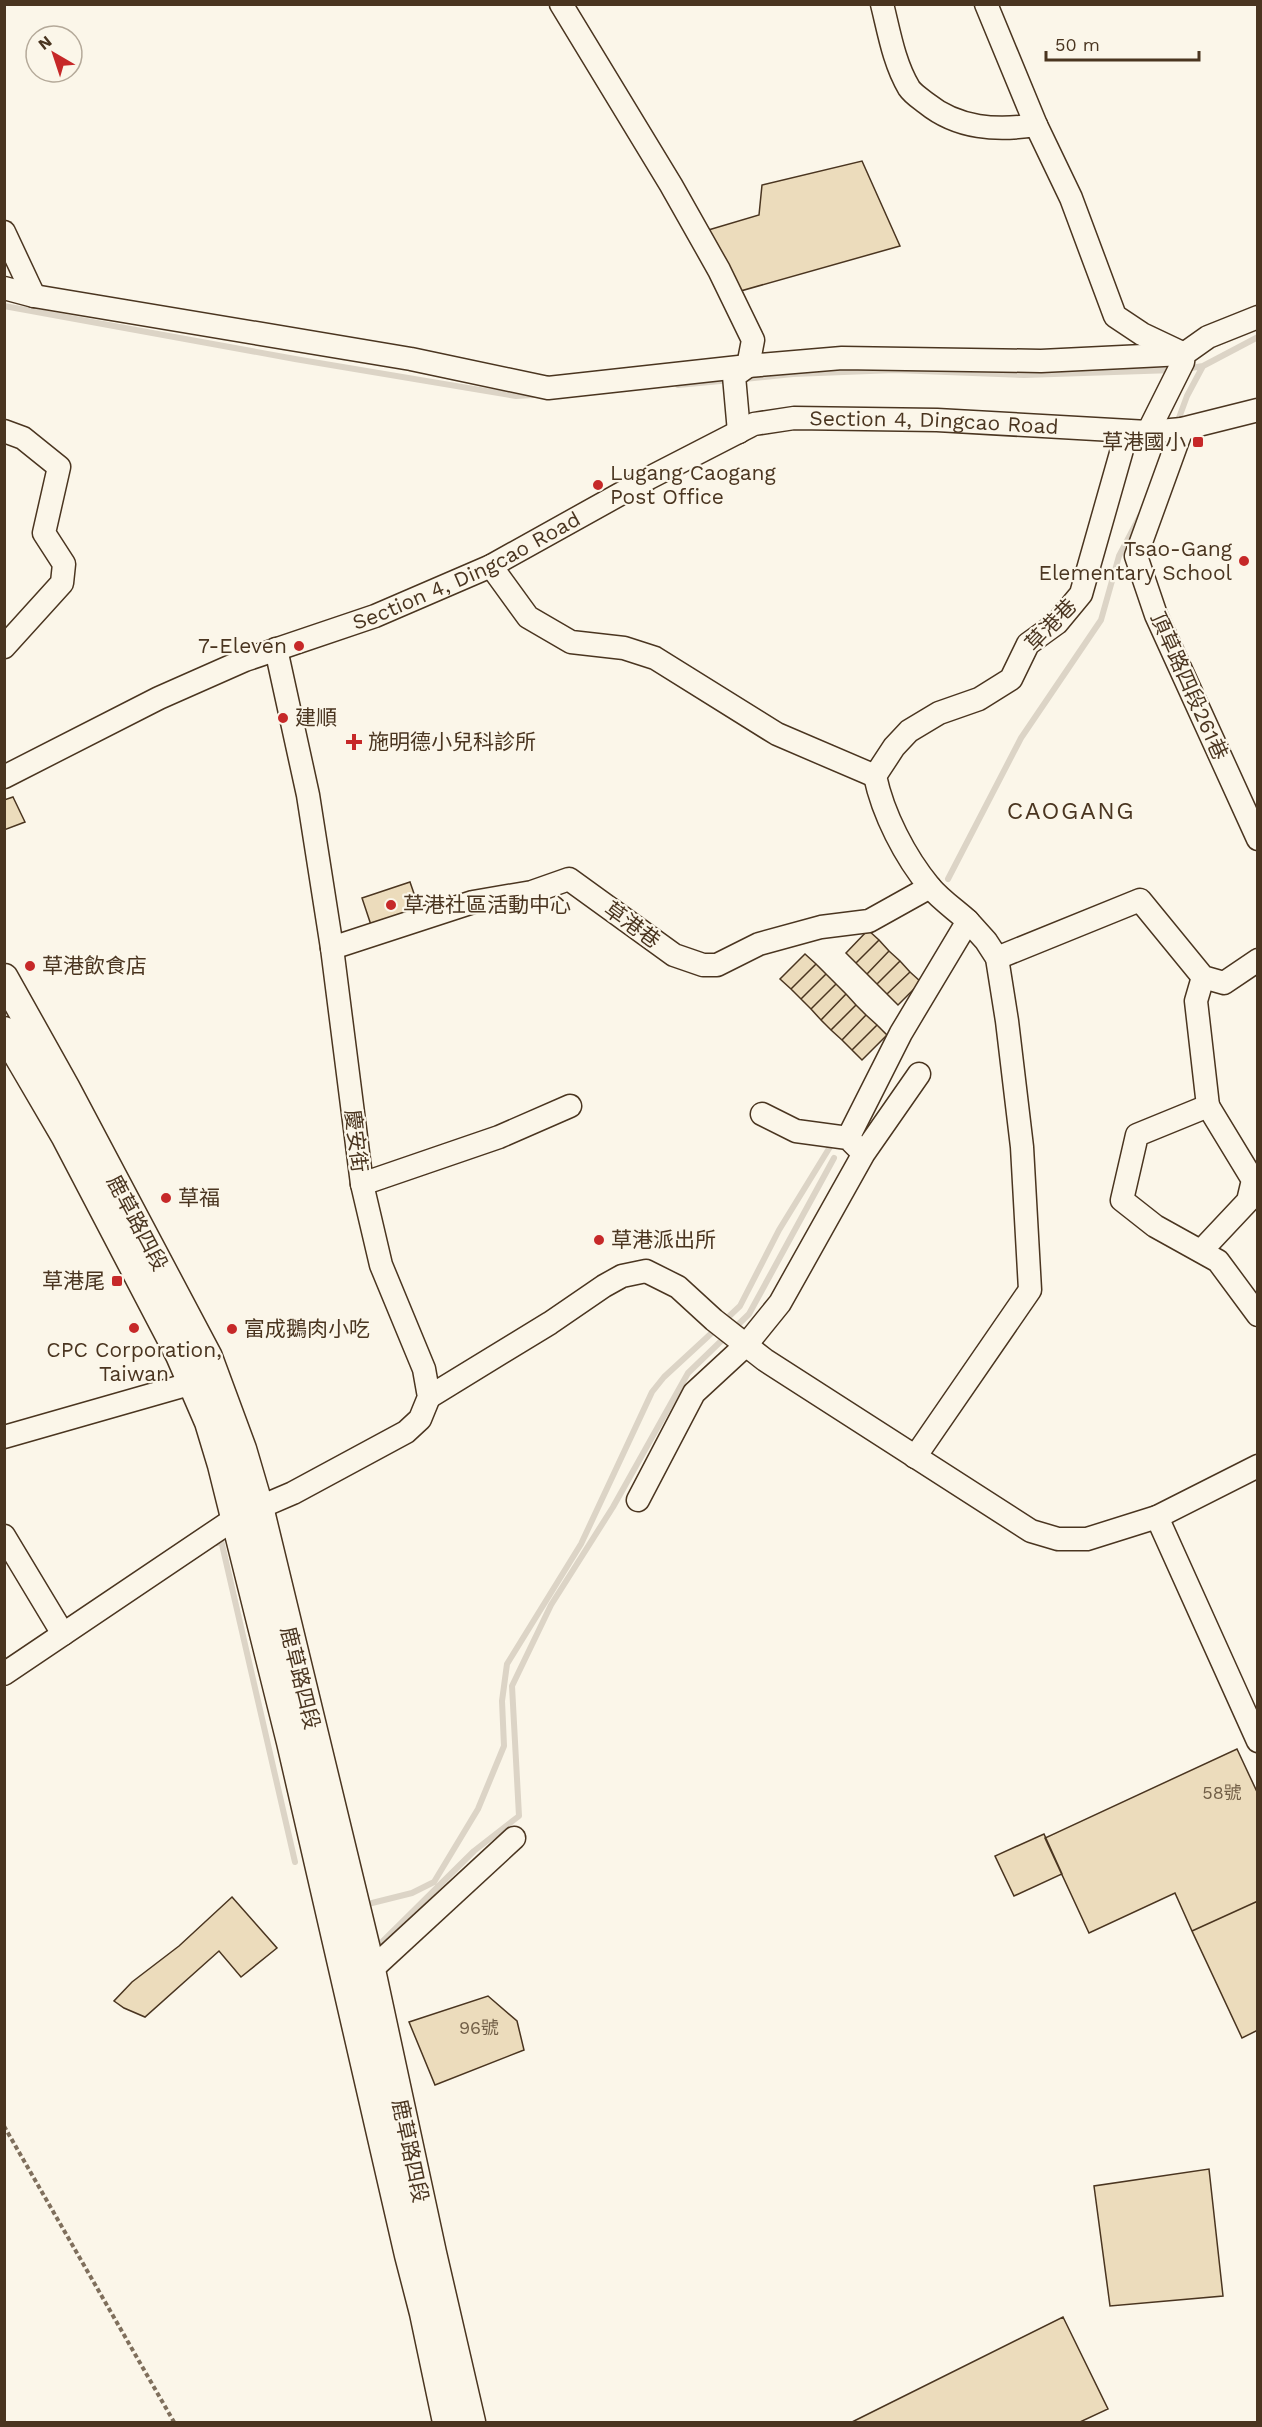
<svg xmlns="http://www.w3.org/2000/svg" width="1262" height="2427" font-family="'Work Sans','Noto Sans TC',sans-serif">
<style>
.lines{fill:none;stroke-linecap:round;stroke-linejoin:round}
.stream{stroke:#dcd4c6;stroke-width:6}
.building{fill:#ecdcbc;stroke:#4a3520;stroke-width:1.5}
.minor-casing{stroke:#4a3520;stroke-width:25}
.major-casing{stroke:#4a3520;stroke-width:31}
.path{stroke:#7f6f5c;stroke-width:4;stroke-dasharray:4.5 3;stroke-linecap:butt}
.minor{stroke:#fbf6e9;stroke-width:22}
.major{stroke:#fbf6e9;stroke-width:28}
.poi-dot{fill:#c62828;stroke:#fbf6e9;stroke-width:2}
.labels{text-anchor:middle;stroke-width:4.5;stroke-linejoin:round;paint-order:stroke}
.number-label{font-size:18px;fill:#725f47}
.street-label{font-size:21px;fill:#4a3520;stroke:#fbf6e9}
.poi-label{font-size:21px;fill:#4a3520;stroke:#fbf6e9;text-anchor:start}
.quarter-label{font-size:24px;letter-spacing:1.5px;fill:#4a3520;stroke:#fbf6e9}
</style>
<rect width="100%" height="100%" fill="#fbf6e9"/>
<g class="lines">
<path class="stream" d="M 4,306 L 295,359 L 516,396 L 534,395
M 1185,369 L 1203,366 L 1258,337
M 744,379 L 793,374 L 895,370 L 1024,375 L 1174,370
M 678,385 L 731,380
M 1176,426 L 1187,396 L 1203,366
M 948,879 L 1021,738 L 1101,620 L 1119,556 L 1140,516
M 723,1322 L 740,1306 L 779,1230 L 833,1142
M 217,1543 L 221,1540 L 295,1862
M 372,1903 L 412,1893 L 434,1882 L 478,1809 L 504,1746 L 502,1701 L 507,1664 L 581,1544 L 652,1392 L 664,1377 L 716,1329
M 378,1946 L 474,1851 L 519,1816 L 512,1686 L 551,1605 L 613,1507 L 688,1373 L 749,1314 L 834,1158"/>
</g>
<path class="building" d="M 862,161 L 900,246 L 737,292 L 705,231 L 759,215 L 762,185 Z
M 13,797 L 25,822 L 4,830 L 4,800 Z
M 410,882 L 420,911 L 372,928 L 362,898 Z
M 868,930 L 879,940 L 856,963 L 846,953 Z
M 879,940 L 889,951 L 867,974 L 856,963 Z
M 889,951 L 900,961 L 877,984 L 867,974 Z
M 805,954 L 816,964 L 791,989 L 780,979 Z
M 900,961 L 910,972 L 887,994 L 877,984 Z
M 816,964 L 826,974 L 801,999 L 791,989 Z
M 910,972 L 921,982 L 898,1005 L 887,994 Z
M 826,974 L 836,984 L 811,1009 L 801,999 Z
M 836,984 L 846,994 L 821,1020 L 811,1009 Z
M 846,994 L 856,1005 L 831,1030 L 821,1020 Z
M 856,1005 L 866,1015 L 842,1040 L 831,1030 Z
M 866,1015 L 877,1025 L 852,1050 L 842,1040 Z
M 877,1025 L 887,1035 L 862,1060 L 852,1050 Z
M 1237,1749 L 1258,1794 L 1258,1901 L 1192,1931 L 1175,1893 L 1089,1933 L 1045,1838 Z
M 1044,1834 L 1062,1874 L 1014,1896 L 995,1856 Z
M 232,1897 L 277,1948 L 241,1977 L 219,1951 L 145,2017 L 124,2008 L 114,2001 L 132,1982 L 179,1946 Z
M 1258,1901 L 1258,2030 L 1242,2038 L 1192,1931 Z
M 488,1996 L 517,2021 L 524,2050 L 435,2085 L 409,2022 Z
M 1209,2169 L 1223,2296 L 1110,2306 L 1094,2186 Z
M 1063,2317 L 1108,2409 L 1080,2422 L 852,2422 Z"/>
<g class="lines">
<g class="minor-casing">
<g id="minor">
<path d="M 561,4 L 671,185 L 719,270 L 753,340 L 748,366 L 734,376 L 739,432"/>
<path d="M 882,4 C 889,32 894,63 909,88 C 913,94 921,99 926,103 C 958,129 997,131 1036,125 L 1071,198 L 1115,316 L 1142,334 L 1180,352"/>
<path d="M 986,4 L 1036,125"/>
<path d="M 4,232 L 34,296"/>
<path d="M 4,288 L 34,296 L 411,359 L 548,388 L 748,366 L 842,358 L 1041,361 L 1184,354"/>
<path d="M 1182,429 L 1136,556 L 1156,615 L 1258,839"/>
<path d="M 4,431 L 23,438 L 59,467 L 44,533 L 64,564 L 62,583 L 4,647"/>
<path d="M 1148,432 L 1183,362 L 1184,354 L 1208,337 L 1258,317"/>
<path d="M 491,566 L 528,617 L 571,642 L 624,648 L 655,658 L 777,734 L 875,776"/>
<path id="s1" d="M 4,777 L 159,698 L 245,660 L 375,616 L 491,566 L 649,478 L 754,424 L 794,418 L 937,420 L 1148,432 L 1182,429 L 1258,410"/>
<path d="M 332,948 L 473,902 L 532,892 L 569,879 L 674,955 L 703,965 L 717,965 L 759,944 L 821,927 L 869,921 L 930,887"/>
<path d="M 997,958 L 1140,900 L 1203,977 L 1224,983 L 1258,960"/>
<path d="M 1203,977 L 1196,1001 L 1208,1106 L 1137,1135 L 1122,1200 L 1155,1226 L 1218,1261 L 1258,1315"/>
<path d="M 762,1114 L 796,1131 L 848,1138 L 859,1149"/>
<path d="M 848,1138 L 901,1033 L 968,921 C 956,910 941,900 930,887 C 905,857 883,814 875,776 L 894,747 L 909,731 L 939,713 L 979,699 L 1011,679 L 1028,644 L 1057,623 L 1081,594 L 1127,432"/>
<path d="M 362,1184 L 499,1137 L 570,1106"/>
<path d="M 1201,1251 L 1248,1201 L 1253,1180 L 1208,1106"/>
<path d="M 429,1397 L 550,1323 L 604,1286 L 622,1276 L 646,1271 L 678,1287 L 714,1320 L 765,1360 L 1031,1531 L 1058,1539 L 1087,1539 L 1157,1517 L 1258,1466"/>
<path d="M 4,1437 L 193,1383"/>
<path d="M 915,1457 L 1030,1290 L 1022,1147 L 1007,1021 L 997,958 L 986,941 L 968,921"/>
<path d="M 638,1500 L 694,1393 L 746,1345 L 780,1303 L 864,1153 L 919,1074"/>
<path d="M 1157,1517 L 1258,1741"/>
<path d="M 4,1536 L 63,1634"/>
<path d="M 4,1674 L 237,1517 L 293,1493 L 406,1432 L 420,1419 L 429,1397 L 424,1369 L 381,1265 L 362,1184 L 332,948 L 308,795 L 276,649"/>
<path d="M 371,1970 L 514,1838"/>
</g>
</g>
<g class="major-casing">
<path id="major" d="M 4,978 L 65,1087 L 208,1357 L 242,1449 L 259,1507 L 371,1970 L 432,2253 L 471,2422
M 4,1031 L 66,1137 L 180,1355 L 209,1422 L 222,1465 L 291,1742 L 409,2255 L 424,2313 L 447,2422"/>
</g>
<path class="path" d="M 4,2126 L 174,2422"/>
<use href="#minor" class="minor"/>
<use href="#major" class="major"/>
</g>
<g class="poi-dot">
<rect x="1192" y="436" width="12" height="12" rx="3"/>
<circle cx="598" cy="485" r="6"/>
<circle cx="1244" cy="561" r="6"/>
<circle cx="299" cy="646" r="6"/>
<circle cx="283" cy="718" r="6"/>
<path d="M351 733h6v6h6v6h-6v6h-6v-6h-6v-6h6z"/>
<circle cx="391" cy="905" r="6"/>
<circle cx="30" cy="966" r="6"/>
<circle cx="166" cy="1198" r="6"/>
<circle cx="599" cy="1240" r="6"/>
<rect x="111" y="1275" width="12" height="12" rx="3"/>
<circle cx="134" cy="1328" r="6"/>
<circle cx="232" cy="1329" r="6"/>
</g>
<g class="labels">
<g class="number-label">
<text x="1222" y="1799">58號</text>
<text x="479" y="2034">96號</text>
</g>
<g class="street-label">
<text dy="7" stroke="none"><textPath href="#s1" startOffset="1011">Section 4, Dingcao Road</textPath></text>
<text dy="7" stroke="none"><textPath href="#s1" startOffset="507">Section 4, Dingcao Road</textPath></text>
<text transform="translate(1051 625) rotate(-46)" y="7">草港巷</text>
<text transform="translate(1189 686) rotate(66)" y="7">頂草路四段261巷</text>
<text transform="translate(632 925) rotate(36)" y="7">草港巷</text>
<text transform="translate(356 1141) rotate(83)" y="7">慶安街</text>
<text transform="translate(137 1223) rotate(62)" y="7">鹿草路四段</text>
<text transform="translate(300 1678) rotate(76)" y="7">鹿草路四段</text>
<text transform="translate(410 2151) rotate(78)" y="7">鹿草路四段</text>
</g>
<g class="poi-label">
<text x="1186" y="449" text-anchor="end">草港國小</text>
<text x="610" y="480">Lugang Caogang<tspan x="610" dy="24">Post Office</tspan></text>
<text x="1232" y="556" text-anchor="end">Tsao-Gang<tspan x="1232" dy="24">Elementary School</tspan></text>
<text x="287" y="653" text-anchor="end">7-Eleven</text>
<text x="295" y="725">建順</text>
<text x="368" y="749">施明德小兒科診所</text>
<text x="403" y="912">草港社區活動中心</text>
<text x="42" y="973">草港飲食店</text>
<text x="178" y="1205">草福</text>
<text x="611" y="1247">草港派出所</text>
<text x="105" y="1288" text-anchor="end">草港尾</text>
<text x="244" y="1336">富成鵝肉小吃</text>
<text x="134" y="1357" text-anchor="middle">CPC Corporation,<tspan x="134" dy="24">Taiwan</tspan></text>
</g>
<g class="quarter-label">
<text x="1071" y="819">CAOGANG</text>
</g>
</g>
<rect width="1262" height="2427" fill="none" stroke="#4a3520" stroke-width="12"/>
<g transform="translate(54 54) rotate(321)"><circle r="28" fill="#fbf6e9" stroke="#b4a999" stroke-width="1.5"/>
<path d="M0-4.5L10 22L0 15L-10 22Z" fill="#c62828"/>
<text y="-9" font-size="16" font-weight="bold" text-anchor="middle" fill="#4a3520">N</text>
</g>
<path d="M1046 51v9h153v-9" fill="none" stroke="#4a3520" stroke-width="3"/>
<text x="1055" y="51" font-size="18" fill="#4a3520" stroke="#fbf6e9" stroke-width="4.5" paint-order="stroke">50 m</text>
</svg>
